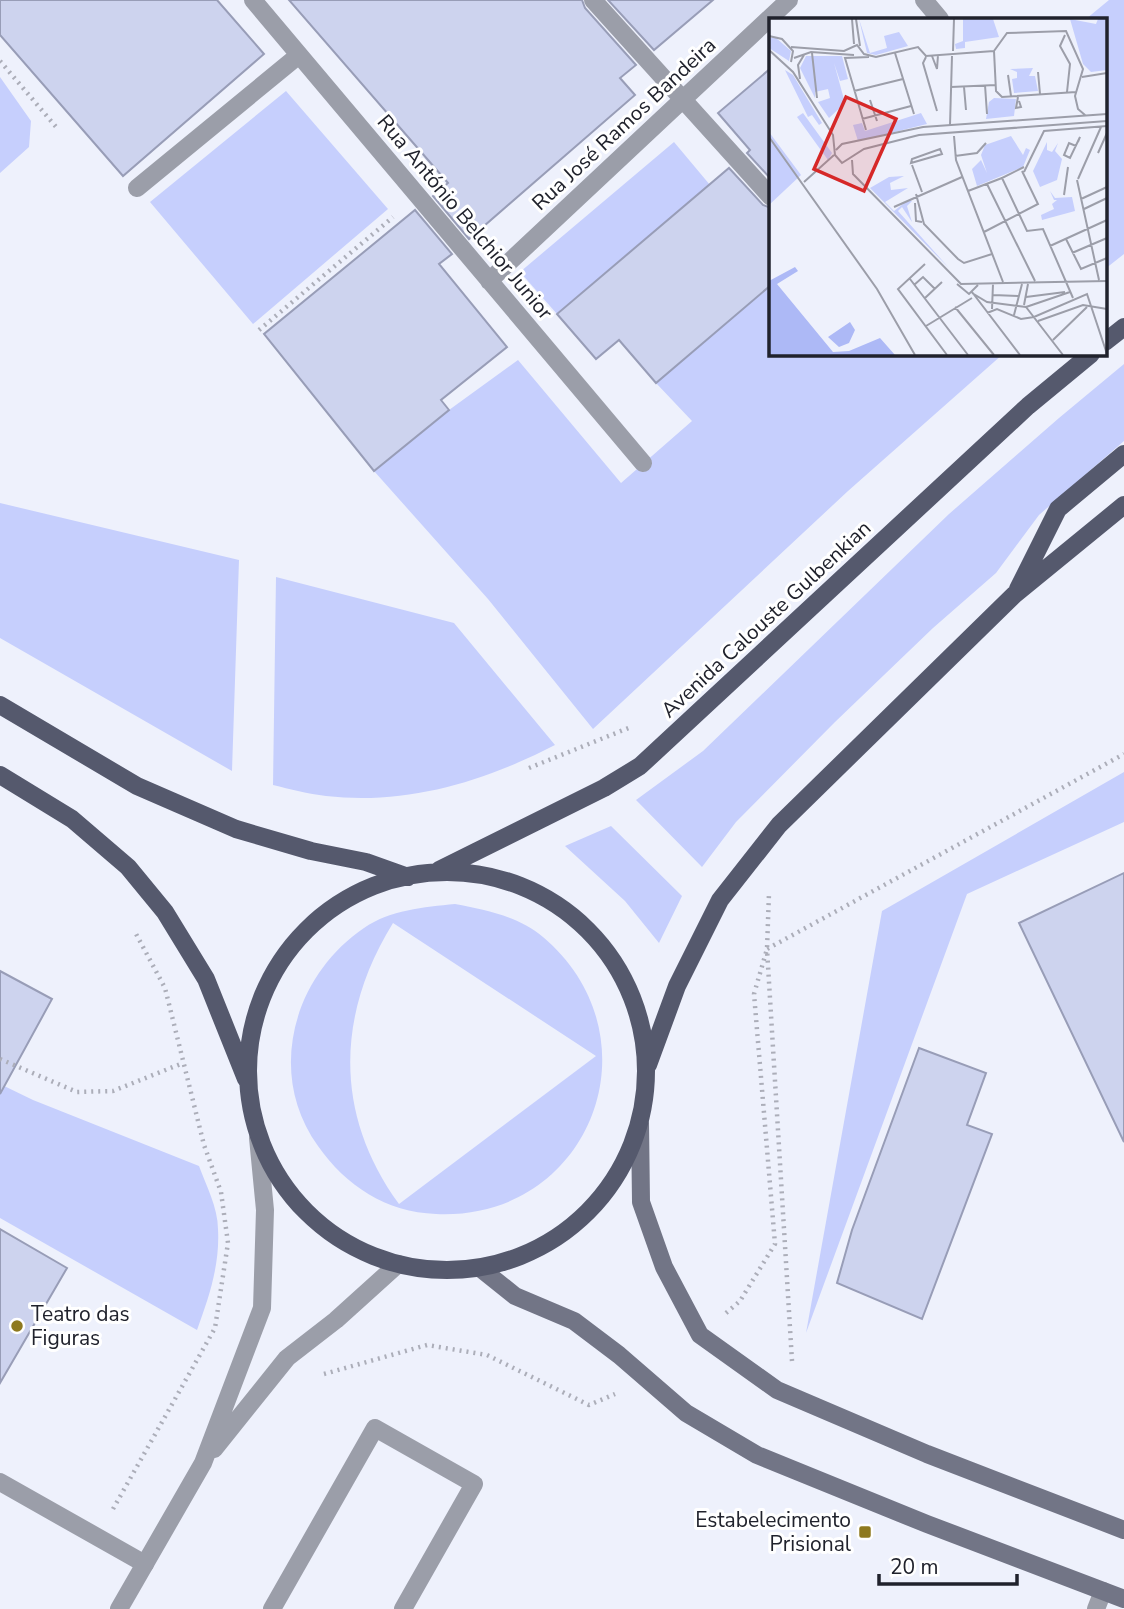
<svg xmlns="http://www.w3.org/2000/svg" width="1124" height="1609" font-family="'Nunito Sans',sans-serif">
<style>
.green{fill:#c6cffd;fill-rule:evenodd}
.building{fill:#cdd3ee;stroke:#989db7;stroke-width:2}
.lines{fill:none;stroke-linecap:round;stroke-linejoin:round}
.path{stroke:#acaeb9;stroke-width:4.5;stroke-dasharray:2 5;stroke-linecap:butt}
.lane{stroke:#9b9ea9;stroke-width:18}
.street{stroke:#9b9ea9;stroke-width:18}
.secondary{stroke:#727586;stroke-width:18}
.primary{stroke:#55596d;stroke-width:18}
.poi-dot{fill:#8e791e;stroke:#fff;stroke-width:2.5}
.labels{text-anchor:middle;stroke-width:6;stroke-linejoin:round;paint-order:stroke}
.street-label{font-size:21px;fill:#20222c;stroke:#fff}
.poi-label{font-size:21px;fill:#20222c;stroke:#fff;text-anchor:start}
.inset-road{fill:none;stroke:#9c9ea9;stroke-width:2}
.view{fill:#d62828;fill-opacity:0.15;stroke:#d62828;stroke-width:3.5}
.inset-edge{fill:none;stroke:#20222c;stroke-width:3.5}
</style>
<rect width="100%" height="100%" fill="#eef1fc"/>
<path class="green" d="M 1109,0 L 1124,0 L 1124,254 L 1105,269 L 1105,19 L 1086,19 Z
M 0,77 L 31,121 L 29,147 L 0,173 Z
M 286,91 L 388,209 L 253,324 L 150,202 Z
M 674,142 L 710,185 L 557,314 L 520,272 Z
M 770,285 L 771,354 L 1003,354 L 848,491 L 593,729 L 488,599 L 374,471 L 449,410 L 518,360 L 621,483 L 692,421 L 656,383 Z
M 1124,364 L 1124,441 L 1039,515 L 996,573 L 933,628 L 835,722 L 736,822 L 702,867 L 636,800 L 703,751 L 949,514 L 1059,418 Z
M 0,503 L 239,560 L 232,771 L 0,638 Z
M 276,577 L 454,623 L 555,745 C 483,782 407,805 326,796 C 308,794 290,789 273,785 Z
M 1124,772 L 1124,822 L 967,894 L 806,1333 L 882,911 Z
M 611,826 L 682,896 L 659,943 L 625,901 L 565,846 Z
M 455,904 C 486,910 518,916 543,937 C 661,1037 591,1221 436,1214 C 386,1212 346,1186 318,1146 C 266,1074 293,976 364,928 C 390,910 424,907 455,904 ZM 393,923 L 596,1056 L 399,1204 C 334,1115 336,1015 393,923 Z
M 0,1084 L 33,1100 L 199,1166 C 206,1185 218,1208 218,1229 C 220,1265 209,1297 197,1330 L 0,1218 Z"/>
<path class="building" d="M 0,0 L 217,0 L 264,54 L 123,176 L 0,35 Z
M 289,0 L 582,0 L 585,8 L 636,65 L 620,78 L 635,95 L 469,239 L 433,196 L 448,183 Z
M 608,0 L 713,0 L 654,50 Z
M 771,68 L 771,179 L 747,153 L 750,150 L 718,113 Z
M 729,168 L 763,205 L 771,208 L 771,285 L 656,383 L 619,340 L 596,359 L 557,314 Z
M 415,210 L 452,254 L 439,264 L 507,347 L 441,400 L 449,410 L 374,471 L 264,334 Z
M 1124,873 L 1124,1142 L 1019,923 Z
M 0,971 L 52,999 L 0,1094 Z
M 919,1048 L 986,1073 L 967,1125 L 992,1134 L 922,1319 L 837,1283 L 852,1230 Z
M 0,1229 L 67,1268 L 0,1383 Z"/>
<g class="lines">
<path class="path" d="M 0,61 L 57,128
M 259,330 L 393,217
M 529,768 L 631,727
M 0,1059 L 77,1092 L 113,1091 L 183,1063
M 726,1313 L 740,1301 L 775,1244 L 754,994 L 767,949 L 769,893
M 792,1361 L 767,949 L 1124,754
M 324,1374 L 427,1345 L 487,1355 L 589,1405 L 615,1394
M 113,1509 L 215,1328 L 228,1243 L 221,1192 L 204,1145 L 165,988 L 135,932"/>
<path class="lane" d="M 0,1482 L 145,1564
M 272,1609 L 375,1428 L 474,1484 L 403,1609
M 1096,1609 L 1103,1591"/>
<path class="street" d="M 253,0 L 643,463
M 593,0 L 771,197
M 924,0 L 940,19
M 137,188 L 299,55
M 489,281 L 789,0
M 214,1449 L 287,1358 L 336,1320 L 398,1264
M 119,1609 L 203,1463 L 262,1308 L 265,1210 L 258,1138"/>
<path class="secondary" d="M 640,1123 L 641,1202 L 664,1267 L 700,1335 L 777,1390 L 927,1454 L 1124,1530
M 480,1268 L 515,1296 L 574,1321 L 619,1355 L 686,1413 L 757,1455 L 927,1524 L 1124,1599"/>
<path class="primary" d="M 1105,342 L 1124,327
M 1018,589 L 1058,509 L 1124,454
M 0,705 L 137,786 L 236,829 L 311,851 L 366,862 L 408,877
M 0,775 L 72,819 L 128,867 L 165,912 L 206,979 L 246,1079
M 439,870 L 604,788 L 640,766 L 1028,406 L 1091,354
M248 1071a199 199 0 1 1 398 0a199 199 0 1 1-398 0Z
M 648,1065 L 677,986 L 720,900 L 779,825 L 1014,595 L 1124,505"/>
</g>
<g class="poi-dot">
<circle cx="17" cy="1326" r="7"/>
<rect x="858" y="1525" width="14" height="14" rx="3.5"/>
</g>
<g class="labels">
<g class="street-label">
<text transform="translate(624 124) rotate(-43)" y="7">Rua José Ramos Bandeira</text>
<text transform="translate(465 217) rotate(50)" y="7">Rua António Belchior Junior</text>
<text transform="translate(766 619) rotate(-43)" y="7">Avenida Calouste Gulbenkian</text>
</g>
<g class="poi-label">
<text x="31" y="1321">Teatro das<tspan x="31" dy="24">Figuras</tspan></text>
<text x="851" y="1527" text-anchor="end">Estabelecimento<tspan x="851" dy="24">Prisional</tspan></text>
</g>
</g>
<g transform="translate(769 18)">
<rect width="338" height="338" fill="#eef1fc"/>
<path d="M 90,1 L 101,35 L 118,30 L 115,18 L 130,14 L 139,28 L 107,37 L 98,35 ZM 194,1 L 224,1 L 230,19 L 196,24 L 196,30 L 187,31 L 186,26 L 194,23 ZM 301,1 L 327,6 L 329,1 L 338,1 L 338,52 L 322,54 L 314,46 ZM 6,19 L 22,33 L 20,43 L 0,30 L 0,20 ZM 37,38 L 73,38 L 79,61 L 71,63 L 65,45 L 76,85 L 60,100 L 49,84 L 61,80 L 59,71 L 46,74 L 46,80 L 31,50 ZM 264,50 L 260,58 L 266,58 L 269,73 L 245,75 L 243,61 L 248,60 L 248,54 L 241,51 ZM 16,52 L 24,57 L 53,105 L 50,107 L 43,97 L 39,99 ZM 225,80 L 247,81 L 245,98 L 217,101 L 220,84 ZM 34,95 L 63,135 L 59,142 L 28,99 ZM 152,95 L 158,106 L 89,123 L 84,107 L 93,105 L 96,113 ZM 0,114 L 32,157 L 0,187 ZM 242,118 L 254,137 L 257,130 L 261,132 L 254,149 L 208,168 L 203,151 L 212,142 L 218,155 L 212,137 L 216,127 ZM 278,124 L 278,132 L 283,134 L 289,125 L 286,133 L 293,141 L 288,162 L 271,169 L 264,153 ZM 135,158 L 121,165 L 122,172 L 139,170 L 116,184 L 125,193 L 139,182 L 143,183 L 138,188 L 143,204 L 133,189 L 129,193 L 180,250 L 101,170 L 120,159 ZM 281,173 L 286,180 L 303,179 L 306,193 L 273,202 L 272,197 L 285,191 L 283,186 L 288,182 L 285,182 Z" fill="#c6cffd"/>
<path d="M 26,249 L 29,253 L 8,266 L 64,334 L 80,333 L 111,320 L 126,337 L 0,337 L 0,263 ZM 81,304 L 86,312 L 80,325 L 70,329 L 59,319 Z" fill="#adb9f6"/>
<path class="inset-road" d="M 83,1 L 85,26M 87,1 L 91,28M 296,17 L 291,28 L 301,46 L 298,74M 0,18 L 13,21 L 24,33 L 22,44M 22,29 L 75,33 L 88,27 L 95,36 L 107,39 L 149,29 L 157,38 L 225,33M 0,32 L 24,54 L 64,117 L 66,137 L 73,145 L 95,131 L 150,117 L 338,103M 184,33 L 185,1M 225,33 L 238,15 L 297,13 L 314,51 L 306,78 L 309,91 L 316,97M 225,33 L 227,73 L 233,79 L 307,74M 43,35 L 48,80M 126,35 L 145,96M 163,38 L 168,51 L 169,37M 157,39 L 154,45 L 168,93M 25,40 L 42,34 L 85,37M 269,54 L 271,76M 239,57 L 242,78M 313,59 L 338,55M 31,61 L 29,47 L 35,37M 216,67 L 218,96M 182,69 L 227,67M 195,69 L 197,92M 85,73 L 134,61M 249,79 L 247,90 L 252,89 L 250,83M 101,82 L 108,103M 93,101 L 142,88M 181,107 L 183,38M 97,112 L 76,40 L 100,39M 185,118 L 187,142 L 234,264M 0,119 L 108,271 L 146,337M 307,128 L 300,125 L 295,137 L 301,140 L 311,119 L 309,124M 171,131 L 173,136 L 142,145 L 143,141 ZM 67,132 L 73,126 L 154,109 L 338,96M 329,135 L 338,115M 186,138 L 208,135 L 217,125M 83,142 L 84,156 L 192,266 L 338,263M 143,147 L 153,174M 255,149 L 233,160 L 258,213 L 274,211 L 304,280M 255,154 L 275,113 L 338,108M 309,161 L 332,109M 308,162 L 330,262M 35,164 L 65,137M 218,166 L 266,263M 199,173 L 233,160M 147,176 L 155,206 L 189,241 L 195,245 L 223,236M 295,177 L 299,149M 312,181 L 338,169M 146,185 L 147,203 L 153,204M 125,189 L 193,159M 315,191 L 338,180M 215,214 L 269,186 L 253,153M 297,221 L 312,251 L 338,240M 281,228 L 338,202M 303,235 L 338,220M 156,246 L 129,271 L 178,337M 141,261 L 199,337M 188,266 L 200,276 L 209,267M 145,267 L 154,259 L 166,271M 203,274 L 251,337M 203,275 L 218,284 L 257,289M 224,277 L 250,278M 257,279 L 296,274M 156,280 L 173,264M 255,287 L 259,266M 186,289 L 225,337M 257,289 L 294,337M 257,289 L 301,274M 223,291 L 224,266M 218,295 L 228,291 L 252,301 L 265,299 L 318,276 L 338,336M 245,297 L 253,266M 269,303 L 314,287 L 338,291M 157,308 L 203,280M 284,322 L 318,289"/>
<path class="view" d="M 77,79 L 127,101 L 95,173 L 45,151 Z"/>
<rect width="338" height="338" class="inset-edge"/>
</g>
<path d="M879 1574v10h138v-10" fill="none" stroke="#20222c" stroke-width="3.5"/>
<text x="890" y="1574" font-size="21" fill="#20222c" stroke="#ffffff" stroke-width="5" paint-order="stroke">20 m</text>
</svg>
